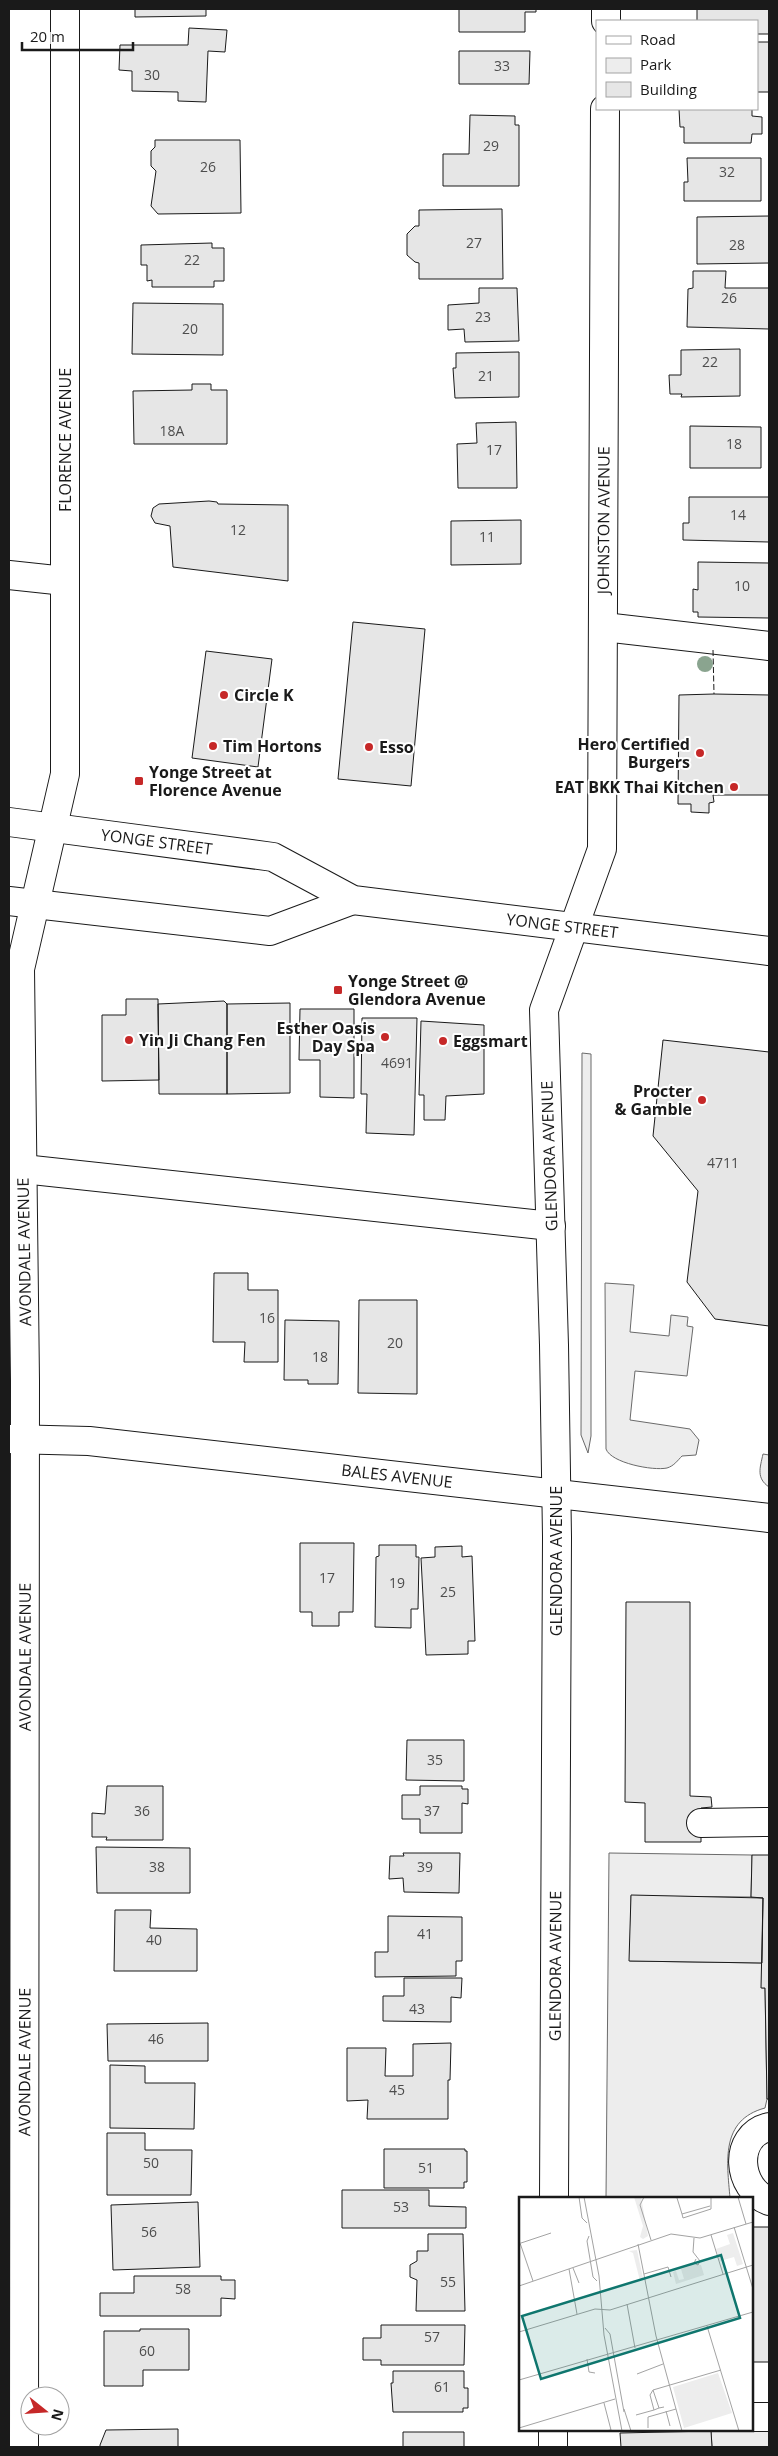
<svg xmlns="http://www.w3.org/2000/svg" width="778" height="2456" font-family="'Open Sans',sans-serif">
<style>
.green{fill:#ededed;stroke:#6a6a6a}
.building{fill:#e6e6e6;stroke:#1a1a1a}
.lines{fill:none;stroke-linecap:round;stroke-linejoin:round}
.minor-casing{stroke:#1a1a1a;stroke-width:30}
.major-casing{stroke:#1a1a1a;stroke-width:30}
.minor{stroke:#fff;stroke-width:28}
.major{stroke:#fff;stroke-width:28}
.fence{stroke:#1a1a1a;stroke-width:1;stroke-dasharray:6 2.5;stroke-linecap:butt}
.tree{fill:#8aa48f}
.poi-dot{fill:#c62828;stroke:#fff;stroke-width:2}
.labels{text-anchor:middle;stroke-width:4;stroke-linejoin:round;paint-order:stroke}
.number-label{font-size:14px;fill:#4d4d4d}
.street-label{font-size:16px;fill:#1a1a1a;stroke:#fff}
.poi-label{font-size:16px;font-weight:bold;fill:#1a1a1a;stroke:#fff;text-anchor:start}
.inset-road{fill:none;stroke:#a3a3a3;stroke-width:1}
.view{fill:#0f766e;fill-opacity:0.15;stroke:#0f766e;stroke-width:2.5}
.inset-edge{fill:none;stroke:#1a1a1a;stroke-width:2.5}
</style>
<rect width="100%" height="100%" fill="#fff"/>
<path class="green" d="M 582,1053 L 591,1054 L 591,1436 L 588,1453 L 581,1435 Z
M 605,1283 L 634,1285 L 630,1332 L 669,1336 L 671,1315 L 688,1317 L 687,1326 L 693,1327 L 687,1376 L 635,1371 L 630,1420 L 690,1429 L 699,1440 L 696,1455 L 682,1456 C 678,1460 674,1466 667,1468 C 653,1471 611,1463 606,1449 Z
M 763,1454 L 769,1455 L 769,1487 C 756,1478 760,1468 763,1454 Z
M 609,1853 L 752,1855 L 751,1897 L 631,1896 L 630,1961 L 762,1963 L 762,1988 L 765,1988 L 767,2099 L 765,2108 C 720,2120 727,2162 730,2198 L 606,2198 Z
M 769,2430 L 769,2447 L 712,2447 L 711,2431 Z"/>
<path class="building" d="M 135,9 L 206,9 L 206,16 L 135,17 Z
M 459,9 L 536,9 L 536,12 L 525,12 L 525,32 L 459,32 Z
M 697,9 L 769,9 L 769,34 L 757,34 L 757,21 L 697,21 Z
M 189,28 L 227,30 L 225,52 L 208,51 L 206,102 L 178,101 L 178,92 L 132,91 L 132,71 L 119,70 L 120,45 L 188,45 Z
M 757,42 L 769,42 L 769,92 L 757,92 Z
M 459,51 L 530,51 L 529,84 L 459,84 Z
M 679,109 L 752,109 L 752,116 L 762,117 L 762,134 L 752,134 L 751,143 L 684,143 L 684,127 L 680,127 Z
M 470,115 L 515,116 L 515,125 L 519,125 L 519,186 L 443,186 L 443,154 L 469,154 Z
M 155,140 L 240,140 L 241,213 L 158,214 L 151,206 L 156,171 L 151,166 L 151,151 L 155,147 Z
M 687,158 L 761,158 L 761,201 L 684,201 L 684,182 L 688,182 Z
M 502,209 L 503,279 L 419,279 L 419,263 L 415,262 L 407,255 L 407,234 L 415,226 L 419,226 L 419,210 Z
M 769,216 L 769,263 L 697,264 L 697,217 Z
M 212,243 L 212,248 L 224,248 L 224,281 L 214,281 L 214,287 L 152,287 L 152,280 L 147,281 L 147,265 L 141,265 L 141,245 Z
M 693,271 L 726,271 L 725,288 L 769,288 L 769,329 L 687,327 L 688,289 L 693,288 Z
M 479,288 L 517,288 L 519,341 L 465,342 L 464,329 L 448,330 L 448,305 L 479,303 Z
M 133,303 L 223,304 L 223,355 L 132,354 Z
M 740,349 L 740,396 L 681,397 L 682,394 L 670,394 L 669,375 L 681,375 L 681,350 Z
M 519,352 L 519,397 L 455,398 L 453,368 L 456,368 L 456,353 Z
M 192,384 L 211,384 L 211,390 L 227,390 L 227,444 L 134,444 L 133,391 L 192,390 Z
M 516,422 L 517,488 L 458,488 L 457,444 L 477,443 L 476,423 Z
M 690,426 L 761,427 L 761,468 L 690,468 Z
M 689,497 L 769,497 L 769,542 L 683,540 L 683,523 L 689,523 Z
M 209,501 L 217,502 L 218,504 L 288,505 L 288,581 L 173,567 L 170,526 L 155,523 L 151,516 L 153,508 L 159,504 Z
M 521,520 L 521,564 L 451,565 L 451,521 Z
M 698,562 L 769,563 L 769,618 L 698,617 L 698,612 L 693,612 L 693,589 L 698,590 Z
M 353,622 L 425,629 L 411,786 L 338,779 Z
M 206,651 L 272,659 L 258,767 L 192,758 Z
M 714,694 L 769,695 L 769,795 L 713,795 L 714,802 L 709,803 L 709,813 L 691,812 L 691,804 L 678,804 L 679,695 Z
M 126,999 L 158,999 L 159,1080 L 102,1081 L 102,1015 L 126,1015 Z
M 224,1001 L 227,1004 L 227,1094 L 159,1094 L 158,1004 Z
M 290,1003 L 290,1093 L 227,1094 L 227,1004 Z
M 300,1009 L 354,1009 L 354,1098 L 320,1097 L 320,1060 L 299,1060 Z
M 362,1018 L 417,1018 L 414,1135 L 366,1133 L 367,1094 L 361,1094 Z
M 421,1021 L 484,1025 L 484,1094 L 446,1096 L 445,1120 L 424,1120 L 424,1095 L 419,1095 Z
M 663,1040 L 769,1052 L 769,1326 L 715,1319 L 687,1282 L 698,1191 L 653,1136 Z
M 214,1273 L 248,1273 L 248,1290 L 278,1290 L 278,1362 L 244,1362 L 245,1342 L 213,1342 Z
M 359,1300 L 417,1300 L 417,1394 L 358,1393 Z
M 285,1320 L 339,1321 L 338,1384 L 308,1384 L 308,1380 L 284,1380 Z
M 300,1543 L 354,1543 L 353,1612 L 339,1612 L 339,1626 L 312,1626 L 312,1612 L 300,1612 Z
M 379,1545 L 416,1545 L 416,1557 L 419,1557 L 418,1609 L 411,1609 L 411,1628 L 375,1627 L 376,1557 L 379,1556 Z
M 462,1546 L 462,1557 L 472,1556 L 475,1641 L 468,1641 L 468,1654 L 426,1655 L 421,1558 L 435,1557 L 435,1547 Z
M 626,1602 L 690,1602 L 690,1796 L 711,1797 L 712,1807 L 701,1808 L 701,1842 L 645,1842 L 645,1803 L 625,1802 Z
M 407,1740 L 464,1740 L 464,1781 L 406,1780 Z
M 107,1786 L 163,1786 L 163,1840 L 106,1840 L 107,1837 L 92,1837 L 92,1813 L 105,1814 Z
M 420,1786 L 462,1786 L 462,1789 L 468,1789 L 468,1804 L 462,1803 L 462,1833 L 420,1833 L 420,1819 L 402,1819 L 402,1795 L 420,1795 Z
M 96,1847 L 190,1848 L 190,1893 L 97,1893 Z
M 403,1853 L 460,1853 L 459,1893 L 404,1892 L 403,1878 L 389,1879 L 390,1856 L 404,1856 Z
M 752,1855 L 769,1855 L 769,2099 L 767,2099 L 765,1988 L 761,1988 L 763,1898 L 751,1897 Z
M 631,1895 L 763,1898 L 762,1963 L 629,1961 Z
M 115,1910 L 151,1910 L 150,1928 L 197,1929 L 197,1971 L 114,1971 Z
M 388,1916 L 462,1917 L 462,1961 L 456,1961 L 456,1976 L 375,1977 L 375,1952 L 388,1952 Z
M 404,1978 L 462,1978 L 461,1998 L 451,1997 L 451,2022 L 383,2021 L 383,1996 L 404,1996 Z
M 208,2023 L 208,2061 L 108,2061 L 107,2024 Z
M 451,2043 L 450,2080 L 448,2080 L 448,2119 L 367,2119 L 368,2100 L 347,2101 L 347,2048 L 386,2048 L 385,2076 L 413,2076 L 413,2044 Z
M 110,2065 L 145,2066 L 145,2083 L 195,2083 L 194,2129 L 110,2128 Z
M 107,2133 L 145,2133 L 145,2150 L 192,2150 L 191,2195 L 107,2195 Z
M 384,2149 L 465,2149 L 465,2151 L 467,2151 L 467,2182 L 464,2182 L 464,2188 L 384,2188 Z
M 342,2190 L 429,2190 L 429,2206 L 466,2207 L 466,2228 L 342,2228 Z
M 198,2202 L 200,2267 L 113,2270 L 111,2205 Z
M 752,2227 L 769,2227 L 769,2362 L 752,2362 Z
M 428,2234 L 463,2234 L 465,2311 L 416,2311 L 417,2280 L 410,2277 L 410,2265 L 417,2261 L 417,2251 L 428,2251 Z
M 134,2276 L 221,2276 L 221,2280 L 235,2280 L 235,2299 L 221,2298 L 221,2316 L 100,2316 L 100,2293 L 134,2293 Z
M 381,2325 L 465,2325 L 464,2365 L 381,2365 L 381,2360 L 363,2360 L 363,2338 L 381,2338 Z
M 140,2329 L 189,2329 L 189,2370 L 143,2370 L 143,2386 L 104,2386 L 104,2331 L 140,2331 Z
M 393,2371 L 464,2371 L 464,2388 L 468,2388 L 468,2408 L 463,2408 L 463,2412 L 393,2412 L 391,2383 L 393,2383 Z
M 178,2429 L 178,2447 L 100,2447 L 100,2445 L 106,2430 Z
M 711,2431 L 712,2447 L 621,2447 L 620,2433 Z
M 403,2432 L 464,2432 L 464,2447 L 403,2447 Z"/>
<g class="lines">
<g class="minor-casing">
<g id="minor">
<path d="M 606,21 L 606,9"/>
<path d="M 9,575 L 65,581"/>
<path d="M 604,627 L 769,646"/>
<path d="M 23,1169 L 551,1226"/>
<path id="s1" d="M 9,1439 L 89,1441 L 769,1518"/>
<path d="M 701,1823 L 769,1822"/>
<path d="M 769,2127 C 732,2136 737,2189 769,2201"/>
<path id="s2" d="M 554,2198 L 557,1537 L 554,1345 L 544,1010 L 602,849 L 605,109"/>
<path d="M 752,2417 L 769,2417"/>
<path id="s3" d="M 24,2447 L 25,1381 L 20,969 L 65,774 L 65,9"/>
<path d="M 553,2447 L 553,2430"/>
</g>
</g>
<g class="major-casing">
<g id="major">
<path id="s4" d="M 9,822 L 273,857 L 353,900 L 769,951"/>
<path d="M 9,901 L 270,931 L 353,900"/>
</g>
</g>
<use href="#minor" class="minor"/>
<use href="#major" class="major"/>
<path class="fence" d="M 713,650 L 714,694"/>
</g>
<circle class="tree" cx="705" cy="664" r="8"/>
<g class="poi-dot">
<circle cx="224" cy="695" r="5"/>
<circle cx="213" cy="746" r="5"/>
<circle cx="369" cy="747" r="5"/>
<circle cx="700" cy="753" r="5"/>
<rect x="134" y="776" width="10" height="10" rx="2.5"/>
<circle cx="734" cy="787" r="5"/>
<rect x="333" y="985" width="10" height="10" rx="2.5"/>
<circle cx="385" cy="1037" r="5"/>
<circle cx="129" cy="1040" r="5"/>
<circle cx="443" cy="1041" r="5"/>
<circle cx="702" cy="1100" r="5"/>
</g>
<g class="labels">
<g class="number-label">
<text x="502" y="71">33</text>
<text x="152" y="80">30</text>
<text x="491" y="151">29</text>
<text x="208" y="172">26</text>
<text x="727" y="177">32</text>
<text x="474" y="248">27</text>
<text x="737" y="250">28</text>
<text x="192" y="265">22</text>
<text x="729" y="303">26</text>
<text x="483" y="322">23</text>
<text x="190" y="334">20</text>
<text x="710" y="367">22</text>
<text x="486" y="381">21</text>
<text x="172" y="436">18A</text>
<text x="734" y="449">18</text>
<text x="494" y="455">17</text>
<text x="738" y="520">14</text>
<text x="238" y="535">12</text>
<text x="487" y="542">11</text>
<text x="742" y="591">10</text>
<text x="397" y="1068">4691</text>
<text x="723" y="1168">4711</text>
<text x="267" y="1323">16</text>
<text x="395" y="1348">20</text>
<text x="320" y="1362">18</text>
<text x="327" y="1583">17</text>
<text x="397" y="1588">19</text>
<text x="448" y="1597">25</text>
<text x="435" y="1765">35</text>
<text x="142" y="1816">36</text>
<text x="432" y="1816">37</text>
<text x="157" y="1872">38</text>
<text x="425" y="1872">39</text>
<text x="425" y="1939">41</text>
<text x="154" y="1945">40</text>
<text x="417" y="2014">43</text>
<text x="156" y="2044">46</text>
<text x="397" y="2095">45</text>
<text x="151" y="2168">50</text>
<text x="426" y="2173">51</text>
<text x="401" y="2212">53</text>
<text x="149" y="2237">56</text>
<text x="448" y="2287">55</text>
<text x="183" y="2294">58</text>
<text x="432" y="2342">57</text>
<text x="147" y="2356">60</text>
<text x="442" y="2392">61</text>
</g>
<g class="street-label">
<text transform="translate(65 440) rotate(-90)" y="6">FLORENCE AVENUE</text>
<text dy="6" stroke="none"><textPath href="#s2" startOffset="1688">JOHNSTON AVENUE</textPath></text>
<text dy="6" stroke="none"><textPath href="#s4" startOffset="149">YONGE STREET</textPath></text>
<text dy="6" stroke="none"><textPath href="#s4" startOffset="568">YONGE STREET</textPath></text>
<text transform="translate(549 1156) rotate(-92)" y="6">GLENDORA AVENUE</text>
<text transform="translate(24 1252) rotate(-91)" y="6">AVONDALE AVENUE</text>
<text dy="6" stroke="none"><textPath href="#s1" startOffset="390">BALES AVENUE</textPath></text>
<text transform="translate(556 1561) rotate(-90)" y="6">GLENDORA AVENUE</text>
<text dy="6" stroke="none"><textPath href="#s3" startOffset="790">AVONDALE AVENUE</textPath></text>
<text dy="6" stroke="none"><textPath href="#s2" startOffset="232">GLENDORA AVENUE</textPath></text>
<text dy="6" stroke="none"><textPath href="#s3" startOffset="385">AVONDALE AVENUE</textPath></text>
</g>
<g class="poi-label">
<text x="234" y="701">Circle K</text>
<text x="690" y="750" text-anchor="end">Hero Certified<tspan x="690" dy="18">Burgers</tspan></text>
<text x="223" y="752">Tim Hortons</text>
<text x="379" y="753">Esso</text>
<text x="149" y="778">Yonge Street at<tspan x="149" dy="18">Florence Avenue</tspan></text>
<text x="724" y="793" text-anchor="end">EAT BKK Thai Kitchen</text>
<text x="348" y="987">Yonge Street @<tspan x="348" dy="18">Glendora Avenue</tspan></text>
<text x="375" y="1034" text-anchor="end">Esther Oasis<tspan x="375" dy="18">Day Spa</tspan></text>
<text x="139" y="1046">Yin Ji Chang Fen</text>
<text x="453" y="1047">Eggsmart</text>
<text x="692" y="1097" text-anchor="end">Procter<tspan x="692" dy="18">&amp; Gamble</tspan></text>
</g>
</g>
<g transform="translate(519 2197)">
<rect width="234" height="234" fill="#fff"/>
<path d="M 115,0 L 122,0 L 129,39 L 124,42 L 121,40 L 124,29 ZM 214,36 L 224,67 L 218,69 L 215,60 L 201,64 L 197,52 L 211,47 L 208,38 ZM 118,53 L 124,81 L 121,84 L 114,56 L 110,54 ZM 173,68 L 182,68 L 185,78 L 157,87 L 154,75 L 157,74 L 160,83 L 165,82 L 162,72 ZM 199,176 L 213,216 L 165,231 L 154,190 Z" fill="#ededed"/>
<path class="inset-road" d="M 60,0 L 63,21 L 68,26M 65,0 L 80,79 L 85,138 L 103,234M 125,0 L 121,8 L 132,43M 219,0 L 227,27M 158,1 L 163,17M 191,9 L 163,17 L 164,21 L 192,12 L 192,0M 215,30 L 234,92M 192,38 L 204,77M 70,39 L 68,44 L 74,80 L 78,84M 175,41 L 174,55 L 181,64 L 179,68 L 175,66 L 177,62M 0,43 L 14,84M 2,46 L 32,36M 119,47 L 137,139 L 163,234M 54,71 L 60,86M 50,72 L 58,117M 125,77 L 149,70 L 152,80M 0,89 L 152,37 L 181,41 L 234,25M 108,107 L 116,151M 188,129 L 220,234M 86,131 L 91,137 L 105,215M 0,135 L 76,112 L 91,113 L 234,68M 68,162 L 70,175 L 76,176M 118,177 L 144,167M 0,183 L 234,115M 134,193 L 131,198 L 135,213 L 140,211M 85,206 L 92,233 L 86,234M 145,210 L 140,211 L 134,193 L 202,173M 105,212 L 112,234M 147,214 L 151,229M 117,218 L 135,213M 0,231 L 96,202M 129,231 L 129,220 L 157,212"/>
<path class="view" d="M 202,58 L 221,121 L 22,182 L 3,119 Z"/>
<rect width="234" height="234" class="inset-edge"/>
</g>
<rect width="778" height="2456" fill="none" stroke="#1a1a1a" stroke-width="20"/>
<rect x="596" y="20" width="162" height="90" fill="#ffffff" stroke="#a3a3a3"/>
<rect x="606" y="36" width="25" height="8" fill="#ffffff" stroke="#a3a3a3"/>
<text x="640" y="45" font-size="15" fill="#1a1a1a">Road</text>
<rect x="606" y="58" width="25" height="15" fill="#ededed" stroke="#a3a3a3"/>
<text x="640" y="70" font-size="15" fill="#1a1a1a">Park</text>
<rect x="606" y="82" width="25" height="15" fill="#e6e6e6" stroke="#a3a3a3"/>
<text x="640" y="95" font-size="15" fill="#1a1a1a">Building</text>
<g transform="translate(45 2411) rotate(107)"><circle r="24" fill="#ffffff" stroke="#a3a3a3"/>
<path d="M0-4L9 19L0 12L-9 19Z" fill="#c62828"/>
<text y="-8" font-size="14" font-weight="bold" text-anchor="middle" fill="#1a1a1a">N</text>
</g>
<path d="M22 42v8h111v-8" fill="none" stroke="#1a1a1a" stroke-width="2.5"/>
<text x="30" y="42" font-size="15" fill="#1a1a1a" stroke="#ffffff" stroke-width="4" paint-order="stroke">20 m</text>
</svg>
